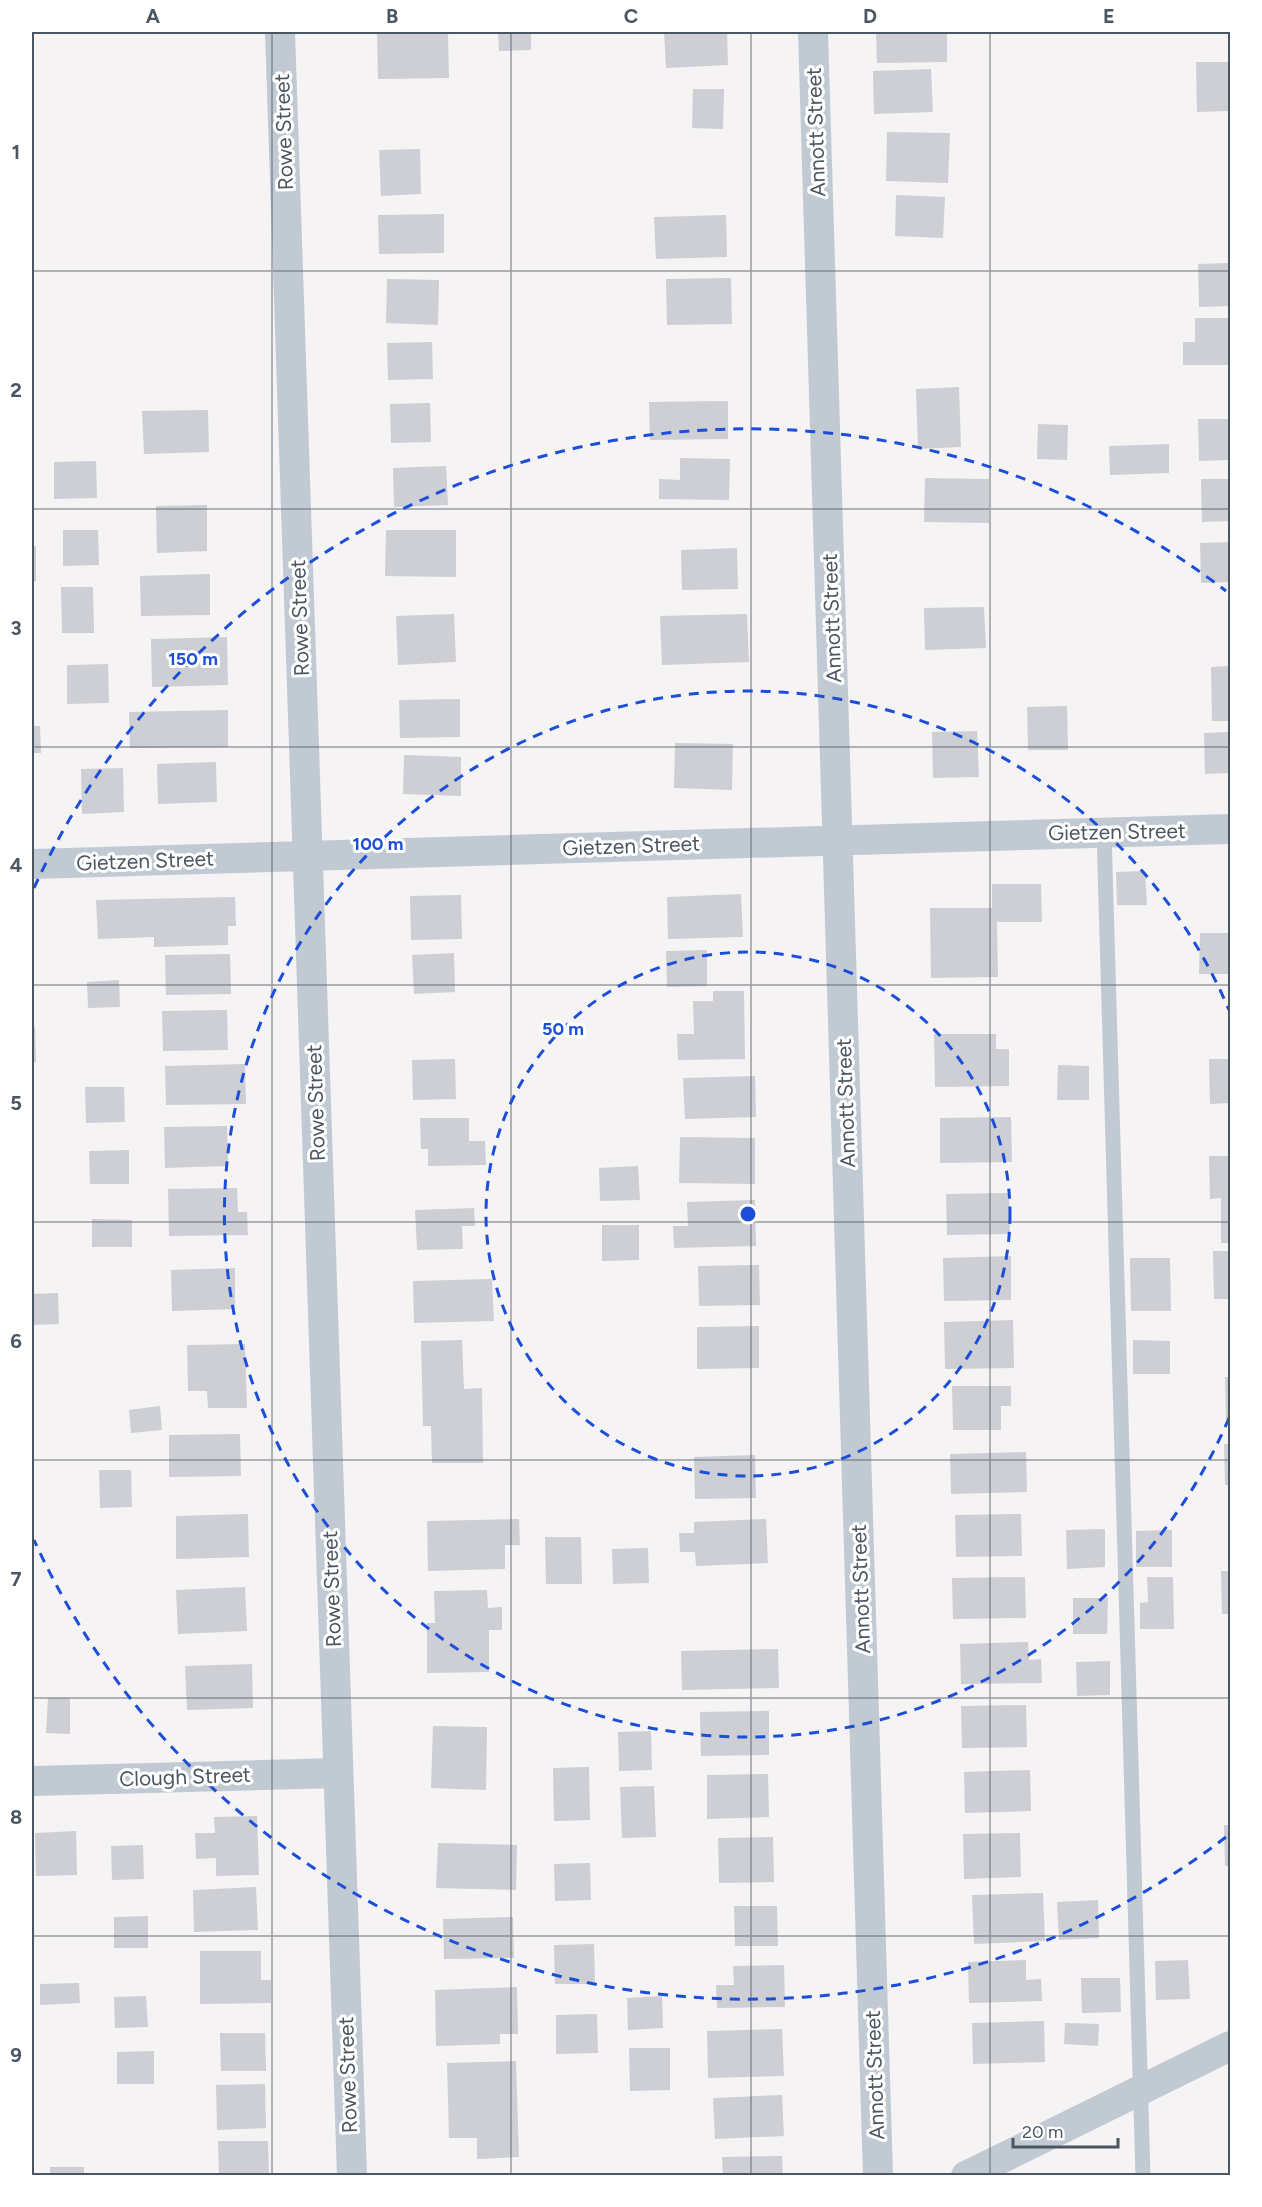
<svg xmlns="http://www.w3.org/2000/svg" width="1262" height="2207" font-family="Figtree,sans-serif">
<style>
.building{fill:#cdcfd5}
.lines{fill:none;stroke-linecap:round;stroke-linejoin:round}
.service{stroke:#c1cad2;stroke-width:15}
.minor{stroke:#c1cad2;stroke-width:30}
.grid{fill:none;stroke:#4a5661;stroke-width:1.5;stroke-opacity:0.55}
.ring{fill:none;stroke:#1d4ed8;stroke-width:3;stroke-dasharray:10 8}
.labels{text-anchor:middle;stroke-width:6;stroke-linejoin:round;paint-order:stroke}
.street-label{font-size:21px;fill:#4a5661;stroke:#fff}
.centre{fill:#1d4ed8;stroke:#fff;stroke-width:3}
.ring-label{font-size:18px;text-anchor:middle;font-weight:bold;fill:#1d4ed8;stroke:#fff;stroke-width:6;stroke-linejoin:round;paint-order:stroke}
.neatline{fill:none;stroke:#4a5661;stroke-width:2}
.grid-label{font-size:20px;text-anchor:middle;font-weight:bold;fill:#4a5661}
</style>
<rect width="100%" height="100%" fill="#f5f3f3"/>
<path class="building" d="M 377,32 L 448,32 L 449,78 L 378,79 Z
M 498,32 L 531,32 L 531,50 L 499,51 Z
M 664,32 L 727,32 L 728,65 L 666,68 Z
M 876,32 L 947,32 L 947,62 L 877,63 Z
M 1196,62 L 1230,62 L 1230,111 L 1197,112 Z
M 931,69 L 933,112 L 874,114 L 873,71 Z
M 693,89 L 724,89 L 723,129 L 692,128 Z
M 887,132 L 950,133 L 948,183 L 886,181 Z
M 420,149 L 421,194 L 381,196 L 379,150 Z
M 896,195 L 945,197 L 943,238 L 895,236 Z
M 444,214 L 444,253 L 379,254 L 378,215 Z
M 726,215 L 727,257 L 656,259 L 654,217 Z
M 1230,263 L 1230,306 L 1199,307 L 1198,264 Z
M 731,278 L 732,324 L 667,325 L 666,279 Z
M 387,279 L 439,280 L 438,325 L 386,323 Z
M 1195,318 L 1230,318 L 1230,365 L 1183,365 L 1183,342 L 1195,342 Z
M 432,342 L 433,379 L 388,380 L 387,343 Z
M 959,387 L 961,447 L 918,449 L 916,389 Z
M 728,401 L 728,439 L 650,440 L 649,402 Z
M 430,403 L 431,442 L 391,443 L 390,404 Z
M 208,410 L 209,452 L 144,454 L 142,411 Z
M 1198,419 L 1230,419 L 1230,460 L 1199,461 Z
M 1038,424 L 1068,425 L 1067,460 L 1037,459 Z
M 1169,444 L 1169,473 L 1110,475 L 1109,446 Z
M 680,458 L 730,459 L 729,500 L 659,499 L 659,479 L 680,480 Z
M 96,461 L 97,498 L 54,499 L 54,462 Z
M 446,466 L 448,505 L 394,507 L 393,468 Z
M 925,478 L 989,479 L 989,523 L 924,522 Z
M 1201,479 L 1230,479 L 1230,521 L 1202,522 Z
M 207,505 L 207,551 L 157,553 L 156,506 Z
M 63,530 L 98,530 L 99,565 L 63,566 Z
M 386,530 L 456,530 L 456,577 L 385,576 Z
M 1230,542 L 1230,582 L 1201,583 L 1200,543 Z
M 32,546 L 36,546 L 36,581 L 32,581 Z
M 737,548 L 738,589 L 682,590 L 681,550 Z
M 210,574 L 210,615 L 141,616 L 140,576 Z
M 61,587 L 93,587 L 94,633 L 62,633 Z
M 984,607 L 986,648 L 925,650 L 924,608 Z
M 454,614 L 456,662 L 398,665 L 396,616 Z
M 747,614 L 749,662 L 662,665 L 660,616 Z
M 227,637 L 228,685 L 152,687 L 151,639 Z
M 108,664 L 109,703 L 67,704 L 67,665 Z
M 1230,666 L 1230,721 L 1212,721 L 1211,667 Z
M 460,699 L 460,737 L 400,738 L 399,700 Z
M 1067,706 L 1068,750 L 1028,750 L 1027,707 Z
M 228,710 L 228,747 L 130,748 L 129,712 Z
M 32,726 L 40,726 L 41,753 L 32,753 Z
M 977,731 L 979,777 L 933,778 L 932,732 Z
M 1230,732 L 1230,773 L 1205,774 L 1204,733 Z
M 675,743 L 733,744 L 732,790 L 674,788 Z
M 404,755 L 461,757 L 461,796 L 403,794 Z
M 216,762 L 217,802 L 158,804 L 157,764 Z
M 123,768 L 124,812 L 82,814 L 81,769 Z
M 1145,871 L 1147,905 L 1117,905 L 1116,872 Z
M 992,884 L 1041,884 L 1042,922 L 997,922 L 998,977 L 931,978 L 930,908 L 992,908 Z
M 741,894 L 743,937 L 668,939 L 667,897 Z
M 461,895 L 462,939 L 411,940 L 410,896 Z
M 235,897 L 236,926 L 228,926 L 228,945 L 154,947 L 154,937 L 98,939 L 96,900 Z
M 1200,933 L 1230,933 L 1230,974 L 1199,974 Z
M 707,950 L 707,986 L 667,987 L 666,951 Z
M 454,953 L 455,992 L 414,994 L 412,955 Z
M 230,954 L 231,994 L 166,995 L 165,955 Z
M 119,980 L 120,1007 L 88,1008 L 87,982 Z
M 713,991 L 744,991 L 745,1059 L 678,1060 L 677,1034 L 694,1034 L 693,1001 L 713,1001 Z
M 227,1010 L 228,1050 L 163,1051 L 162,1011 Z
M 35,1027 L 36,1062 L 32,1062 L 32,1028 Z
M 934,1034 L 996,1034 L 996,1049 L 1009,1049 L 1009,1086 L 935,1087 Z
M 455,1059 L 456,1099 L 413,1100 L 412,1060 Z
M 1209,1059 L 1230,1059 L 1230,1103 L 1210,1104 Z
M 245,1064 L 246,1104 L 166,1105 L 165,1066 Z
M 1058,1065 L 1089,1066 L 1089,1100 L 1057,1100 Z
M 755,1076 L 756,1117 L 685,1119 L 683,1078 Z
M 85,1087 L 124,1087 L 125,1122 L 86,1123 Z
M 1011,1117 L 1012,1162 L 940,1163 L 940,1118 Z
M 420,1118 L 469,1118 L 469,1141 L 485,1141 L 486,1165 L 428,1166 L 428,1149 L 421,1149 Z
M 227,1126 L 228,1166 L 165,1168 L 164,1127 Z
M 680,1137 L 755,1138 L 755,1184 L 679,1183 Z
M 129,1150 L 129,1184 L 90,1184 L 89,1151 Z
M 1209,1156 L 1230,1156 L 1230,1243 L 1221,1243 L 1221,1198 L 1210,1199 Z
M 638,1166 L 640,1200 L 600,1201 L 599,1168 Z
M 237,1188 L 238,1212 L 247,1212 L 248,1235 L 169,1236 L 168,1189 Z
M 1009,1193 L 1010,1234 L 947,1235 L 946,1194 Z
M 755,1200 L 756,1246 L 674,1248 L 673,1226 L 688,1226 L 687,1202 Z
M 474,1208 L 475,1226 L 462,1226 L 463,1249 L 417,1250 L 415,1210 Z
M 92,1219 L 132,1220 L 132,1247 L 92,1247 Z
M 602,1225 L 639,1225 L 639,1260 L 602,1261 Z
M 1213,1251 L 1230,1251 L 1230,1299 L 1214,1299 Z
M 1011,1256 L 1011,1300 L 944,1301 L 943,1258 Z
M 1130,1258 L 1170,1258 L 1171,1311 L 1131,1311 Z
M 759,1265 L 760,1305 L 699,1306 L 698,1266 Z
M 235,1268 L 235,1309 L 172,1311 L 171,1270 Z
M 492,1279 L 494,1321 L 414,1323 L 413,1281 Z
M 58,1293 L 59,1324 L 32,1325 L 32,1294 Z
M 1228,1317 L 1230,1317 L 1230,1338 L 1229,1338 Z
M 1013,1320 L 1014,1368 L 945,1369 L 944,1322 Z
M 759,1326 L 759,1368 L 697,1369 L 697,1327 Z
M 462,1340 L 464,1389 L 482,1388 L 483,1463 L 432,1463 L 431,1426 L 423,1426 L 421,1341 Z
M 1133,1340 L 1170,1341 L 1170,1374 L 1133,1374 Z
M 245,1344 L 247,1408 L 208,1408 L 207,1391 L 188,1391 L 187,1345 Z
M 1225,1377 L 1230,1377 L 1230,1420 L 1226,1420 Z
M 952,1386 L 1011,1386 L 1011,1406 L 1001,1406 L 1001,1430 L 953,1430 Z
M 160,1406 L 162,1430 L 131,1433 L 129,1410 Z
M 240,1434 L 241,1476 L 169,1477 L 169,1435 Z
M 1224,1444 L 1230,1444 L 1230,1485 L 1225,1485 Z
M 1026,1452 L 1027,1492 L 951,1494 L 950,1454 Z
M 755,1455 L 756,1498 L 695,1499 L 694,1457 Z
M 99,1470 L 131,1470 L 132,1507 L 100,1508 Z
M 248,1514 L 249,1557 L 176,1559 L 176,1516 Z
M 1021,1514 L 1022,1556 L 956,1557 L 955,1515 Z
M 519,1519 L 520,1545 L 505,1545 L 505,1569 L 428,1571 L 427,1521 Z
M 766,1519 L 768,1563 L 696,1566 L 695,1552 L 680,1552 L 679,1533 L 694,1533 L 694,1522 Z
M 1105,1529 L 1105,1567 L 1067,1569 L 1066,1530 Z
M 1172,1530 L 1172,1567 L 1136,1567 L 1136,1531 Z
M 545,1537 L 581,1537 L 582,1584 L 546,1584 Z
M 648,1548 L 649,1583 L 613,1584 L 612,1549 Z
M 1221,1571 L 1230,1571 L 1230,1614 L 1222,1614 Z
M 1025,1577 L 1026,1618 L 953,1619 L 952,1578 Z
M 1147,1577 L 1173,1577 L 1174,1629 L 1140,1629 L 1140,1603 L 1148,1602 Z
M 245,1587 L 247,1631 L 178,1634 L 176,1590 Z
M 487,1590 L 488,1608 L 502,1607 L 502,1630 L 489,1630 L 489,1672 L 427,1673 L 427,1623 L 435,1623 L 434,1591 Z
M 1073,1598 L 1108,1598 L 1107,1634 L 1073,1634 Z
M 1028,1642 L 1029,1660 L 1041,1659 L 1042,1683 L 961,1684 L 960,1644 Z
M 778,1649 L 779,1688 L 682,1690 L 681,1651 Z
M 1110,1661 L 1110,1695 L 1077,1696 L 1076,1662 Z
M 252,1664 L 253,1708 L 187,1710 L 185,1666 Z
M 48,1698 L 70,1698 L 70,1734 L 46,1733 Z
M 1026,1705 L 1027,1747 L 962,1748 L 961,1706 Z
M 769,1711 L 769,1755 L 701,1756 L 700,1712 Z
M 433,1726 L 487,1727 L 486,1790 L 431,1788 Z
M 651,1731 L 652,1770 L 619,1771 L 618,1732 Z
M 589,1767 L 590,1820 L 554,1821 L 553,1768 Z
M 1030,1770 L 1031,1811 L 965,1813 L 964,1772 Z
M 768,1774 L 769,1817 L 707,1819 L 707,1775 Z
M 654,1786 L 656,1837 L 622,1838 L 620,1787 Z
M 257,1816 L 259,1875 L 216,1876 L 216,1858 L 196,1859 L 195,1833 L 215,1833 L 214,1817 Z
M 1224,1825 L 1230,1825 L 1230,1866 L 1225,1866 Z
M 76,1831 L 77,1875 L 36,1876 L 35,1833 Z
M 1020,1833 L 1021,1877 L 964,1879 L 963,1834 Z
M 773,1837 L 774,1882 L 719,1883 L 718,1838 Z
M 438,1843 L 517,1845 L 516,1890 L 436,1888 Z
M 143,1845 L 144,1879 L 112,1880 L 111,1846 Z
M 590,1863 L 591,1900 L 555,1901 L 554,1864 Z
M 256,1887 L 258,1930 L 194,1932 L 193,1890 Z
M 1043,1893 L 1045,1941 L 974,1944 L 972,1895 Z
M 1098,1900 L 1099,1938 L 1059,1940 L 1057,1902 Z
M 734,1906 L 777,1906 L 778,1946 L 735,1946 Z
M 148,1916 L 148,1948 L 114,1948 L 114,1917 Z
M 513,1917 L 514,1958 L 444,1959 L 443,1919 Z
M 594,1944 L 595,1984 L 555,1984 L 554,1945 Z
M 200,1951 L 261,1951 L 261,1980 L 271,1980 L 271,2003 L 200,2004 Z
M 1026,1960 L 1026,1980 L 1041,1979 L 1042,2001 L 969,2003 L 968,1962 Z
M 1188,1960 L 1190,1999 L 1156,2000 L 1155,1961 Z
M 784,1965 L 785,2007 L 717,2008 L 716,1985 L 734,1985 L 733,1966 Z
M 1081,1978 L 1120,1978 L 1121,2012 L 1082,2013 Z
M 79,1983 L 80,2003 L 40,2005 L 40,1984 Z
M 517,1987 L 518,2034 L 500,2034 L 500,2044 L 436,2046 L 435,1990 Z
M 146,1996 L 148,2027 L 115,2028 L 114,1997 Z
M 662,1996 L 663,2028 L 628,2030 L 627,1998 Z
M 597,2014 L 598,2053 L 556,2054 L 556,2015 Z
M 1044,2021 L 1045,2062 L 973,2064 L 972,2023 Z
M 1065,2023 L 1099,2024 L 1098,2046 L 1064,2044 Z
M 782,2029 L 784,2076 L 708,2078 L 707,2031 Z
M 220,2033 L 265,2033 L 266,2071 L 221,2071 Z
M 629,2048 L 670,2048 L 670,2090 L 630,2091 Z
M 154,2051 L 154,2084 L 117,2084 L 117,2052 Z
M 516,2061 L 519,2157 L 477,2159 L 477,2138 L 449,2138 L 447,2063 Z
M 265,2084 L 266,2128 L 217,2130 L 216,2085 Z
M 782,2095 L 784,2136 L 715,2139 L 713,2098 Z
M 218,2141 L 268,2141 L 269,2176 L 219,2176 Z
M 782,2156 L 783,2176 L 723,2176 L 722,2157 Z
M 50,2167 L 84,2167 L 84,2176 L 50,2176 Z
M 508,2173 L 508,2176 L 492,2176 L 492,2174 Z"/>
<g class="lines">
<path class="service" d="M 1104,832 L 1143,2176"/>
<path class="minor" d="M 280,32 L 352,2176
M 813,32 L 878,2176
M 32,864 L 1230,829
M 32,1781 L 338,1773
M 966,2176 L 1230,2046"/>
</g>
<path class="grid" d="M 272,32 L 272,2176M 511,32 L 511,2176M 751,32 L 751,2176M 990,32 L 990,2176M 32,271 L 1230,271M 32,509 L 1230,509M 32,747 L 1230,747M 32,985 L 1230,985M 32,1222 L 1230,1222M 32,1460 L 1230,1460M 32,1698 L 1230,1698M 32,1936 L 1230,1936"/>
<g class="ring">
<circle cx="748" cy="1214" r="262"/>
<path d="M1229 1418A523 523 0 1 1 1229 1010"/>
<path d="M1226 1837A785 785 0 0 1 34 1540M34 888A785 785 0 0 1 1226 591"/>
</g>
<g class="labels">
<g class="street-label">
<text transform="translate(284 132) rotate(-92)" y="7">Rowe Street</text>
<text transform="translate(816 132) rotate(-92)" y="7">Annott Street</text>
<text transform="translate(300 618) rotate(-92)" y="7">Rowe Street</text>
<text transform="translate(832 618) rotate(-92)" y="7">Annott Street</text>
<text transform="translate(1117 832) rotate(-1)" y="7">Gietzen Street</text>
<text transform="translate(631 846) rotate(-2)" y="7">Gietzen Street</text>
<text transform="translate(145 861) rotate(-2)" y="7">Gietzen Street</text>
<text transform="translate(316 1103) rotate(-92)" y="7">Rowe Street</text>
<text transform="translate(846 1103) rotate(-92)" y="7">Annott Street</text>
<text transform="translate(332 1589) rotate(-92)" y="7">Rowe Street</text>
<text transform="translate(861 1589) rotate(-92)" y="7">Annott Street</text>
<text transform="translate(185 1777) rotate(-2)" y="7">Clough Street</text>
<text transform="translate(348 2075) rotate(-92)" y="7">Rowe Street</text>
<text transform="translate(875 2075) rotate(-92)" y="7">Annott Street</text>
</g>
</g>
<circle cx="748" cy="1214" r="9" class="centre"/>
<g class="ring-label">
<text x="193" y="665">150 m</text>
<text x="378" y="850">100 m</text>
<text x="563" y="1035">50 m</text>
</g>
<rect width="1262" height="2207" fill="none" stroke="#ffffff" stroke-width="66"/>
<path d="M1013 2138v9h105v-9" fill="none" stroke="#4a5661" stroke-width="3"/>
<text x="1022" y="2138" font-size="18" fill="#4a5661" stroke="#ffffff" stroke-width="4.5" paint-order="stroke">20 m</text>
<rect x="33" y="33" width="1196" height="2141" class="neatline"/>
<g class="grid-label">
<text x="153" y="23">A</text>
<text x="392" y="23">B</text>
<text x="631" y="23">C</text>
<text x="870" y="23">D</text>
<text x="1109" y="23">E</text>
<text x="16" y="159">1</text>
<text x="16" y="397">2</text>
<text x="16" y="635">3</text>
<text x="16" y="872">4</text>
<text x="16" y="1110">5</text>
<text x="16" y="1348">6</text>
<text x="16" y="1586">7</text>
<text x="16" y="1824">8</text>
<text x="16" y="2062">9</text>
</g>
</svg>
